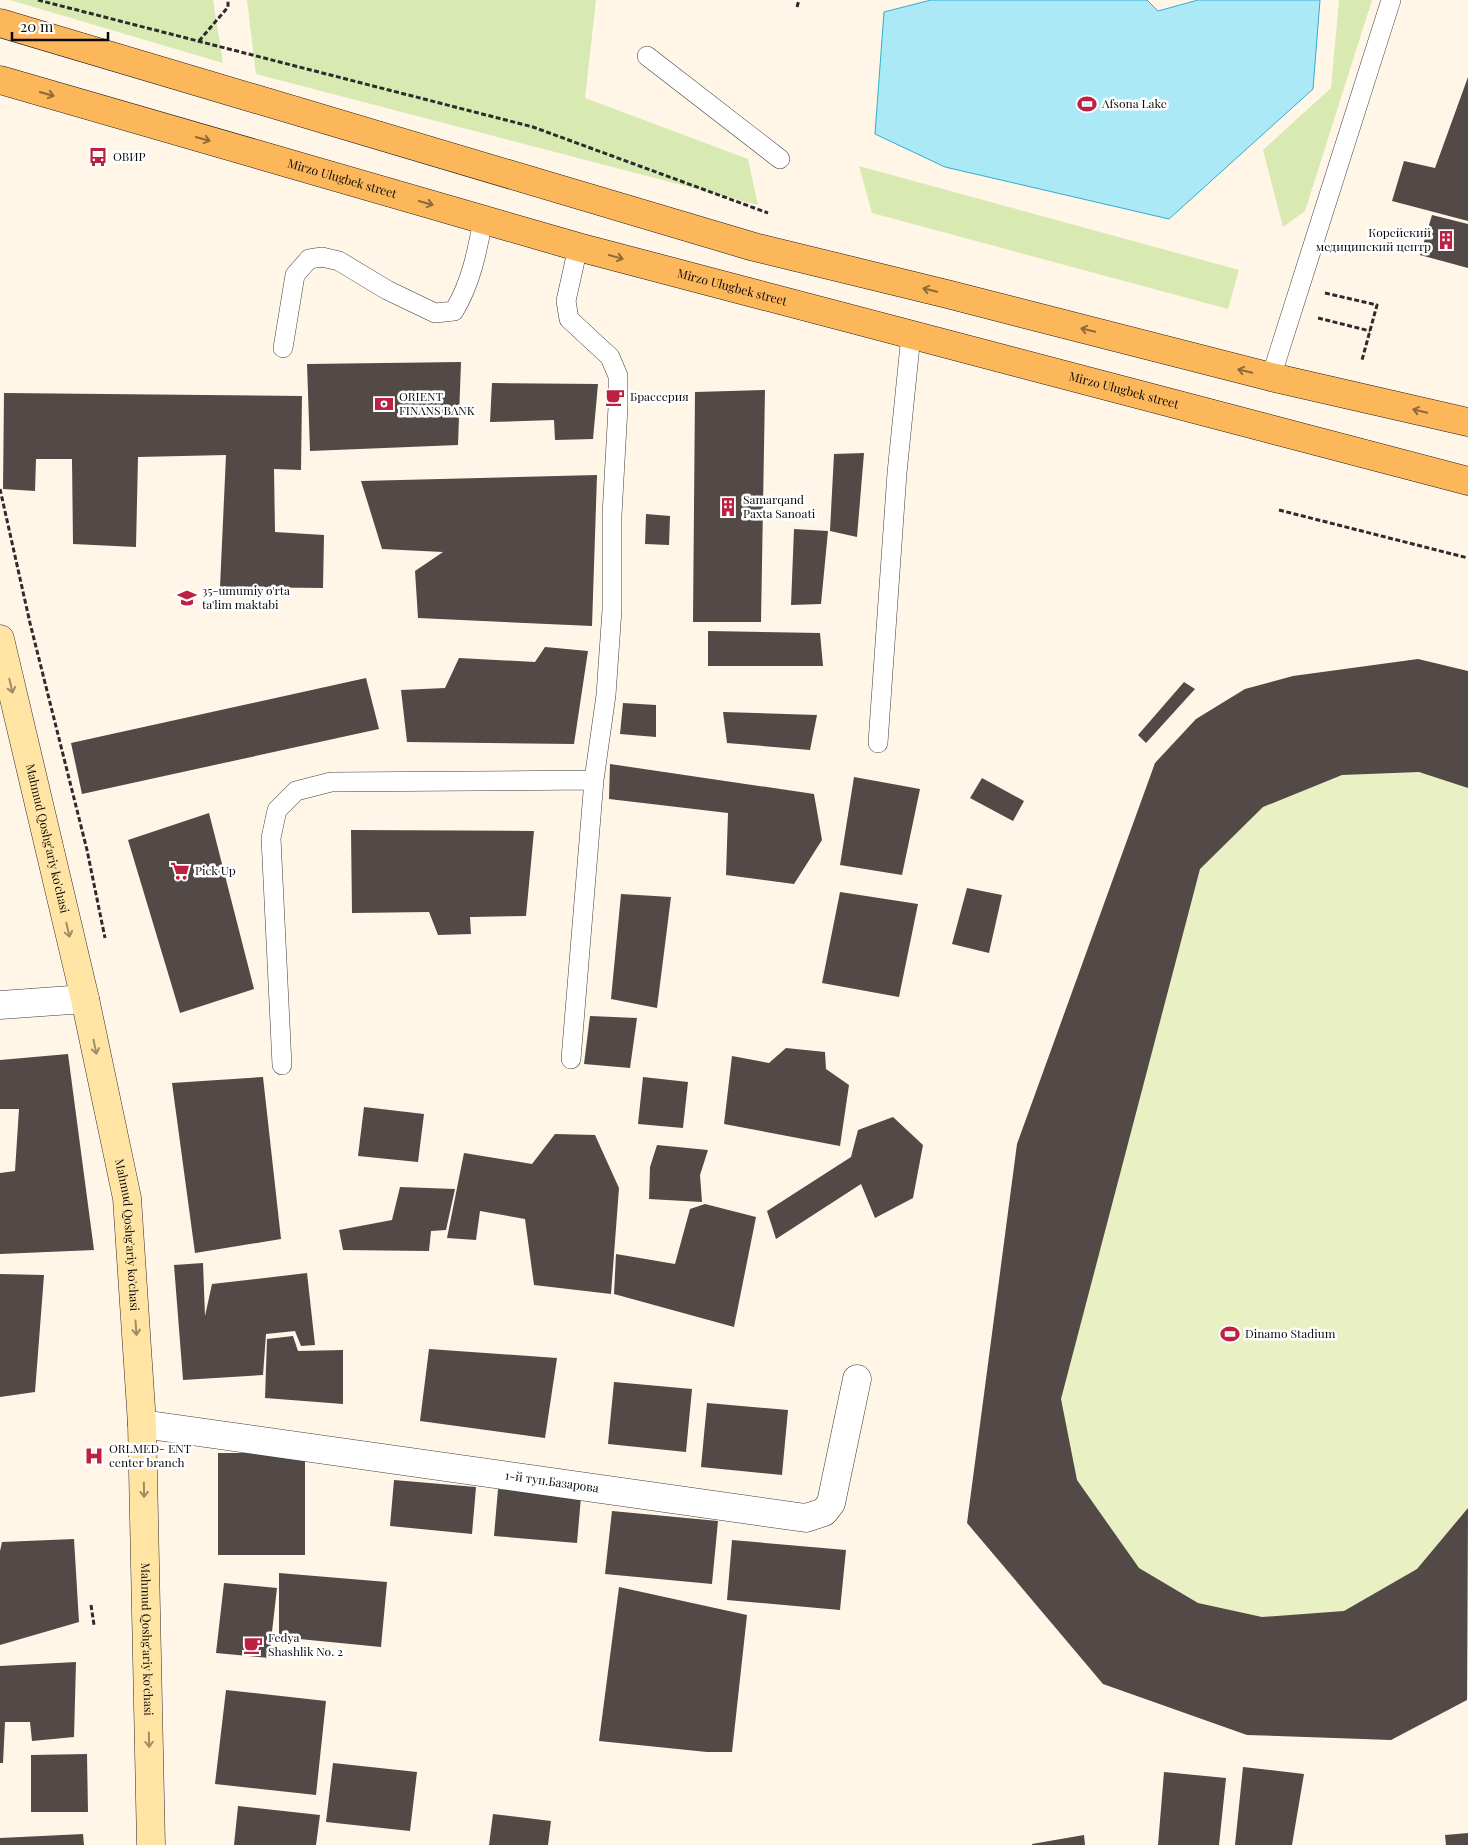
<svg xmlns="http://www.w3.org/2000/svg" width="1468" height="1845" font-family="'Playfair Display',serif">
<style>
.green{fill:#d8e9b2}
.pitch{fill:#e9f0c3}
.water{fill:#abe9f7;stroke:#31add0}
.building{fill:#534947}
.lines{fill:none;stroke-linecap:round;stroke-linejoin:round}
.service-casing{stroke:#3d3d3d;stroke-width:20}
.minor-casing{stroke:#3d3d3d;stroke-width:29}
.secondary-casing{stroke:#2c2c2c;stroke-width:29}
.primary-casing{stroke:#1b1b1b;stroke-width:29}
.path{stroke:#2c2c2c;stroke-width:3;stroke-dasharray:5 2.5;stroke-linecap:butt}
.service{stroke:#fff;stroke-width:19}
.minor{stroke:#fff;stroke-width:28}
.secondary{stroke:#ffe4a3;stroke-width:28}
.primary{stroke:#fcb75b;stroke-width:28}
.oneway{stroke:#8f6937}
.oneway2{stroke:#9d8d66}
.labels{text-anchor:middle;stroke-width:5;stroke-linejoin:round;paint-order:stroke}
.poi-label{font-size:12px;fill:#0a0a0a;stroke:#fff;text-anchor:start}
.street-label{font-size:12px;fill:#0a0a0a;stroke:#fff}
</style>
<rect width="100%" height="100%" fill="#fff6e8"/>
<path class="green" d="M 10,0 L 213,0 L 223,63 Z
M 247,0 L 596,0 L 585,98 L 748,159 L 758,205 L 256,74 Z
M 1339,0 L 1372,0 L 1305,211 L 1283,227 L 1263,150 L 1331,88 Z
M 859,166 L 1239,270 L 1228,309 L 872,213 Z"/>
<path class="pitch" d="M 1418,659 L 1468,671 L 1468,1698 L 1247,1735 L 1103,1684 L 968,1523 L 1017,1144 L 1155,763 L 1196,719 L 1245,689 L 1293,676 Z"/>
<path class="water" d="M 931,0 L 1147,0 L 1158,11 L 1198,0 L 1320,0 L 1313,89 L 1169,219 L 945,167 L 875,134 L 884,12 Z"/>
<path class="building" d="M 1468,77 L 1468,221 L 1392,201 L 1404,161 L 1435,168 Z
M 1432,215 L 1468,224 L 1468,268 L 1420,255 Z
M 461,362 L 458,445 L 310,451 L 307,364 Z
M 492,383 L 598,384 L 593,439 L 555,440 L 554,420 L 490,422 Z
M 765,390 L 761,622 L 693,622 L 695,392 Z
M 4,393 L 302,396 L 301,470 L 274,469 L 275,532 L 324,535 L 323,588 L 220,587 L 226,455 L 138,457 L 136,547 L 73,544 L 72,459 L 36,459 L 35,491 L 3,489 Z
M 864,453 L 857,537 L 830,531 L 834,454 Z
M 597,475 L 592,626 L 418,618 L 415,571 L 443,552 L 382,549 L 361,481 Z
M 646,514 L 670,516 L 669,545 L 645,544 Z
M 794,529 L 828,531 L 821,604 L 791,605 Z
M 708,631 L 820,633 L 823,666 L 708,666 Z
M 545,647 L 588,651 L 574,744 L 407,742 L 401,690 L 445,688 L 459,658 L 535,662 Z
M 1418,659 L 1468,671 L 1468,788 L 1419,772 L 1342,775 L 1263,807 L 1200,869 L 1061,1399 L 1077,1480 L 1139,1568 L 1198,1603 L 1262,1617 L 1344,1611 L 1417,1569 L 1468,1508 L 1467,1700 L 1391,1740 L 1247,1735 L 1103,1684 L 967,1523 L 1017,1144 L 1155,763 L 1196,719 L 1245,689 L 1293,676 Z
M 366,678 L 379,729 L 82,794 L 71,743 Z
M 1184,682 L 1195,689 L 1146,743 L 1138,735 Z
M 623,703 L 656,705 L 656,737 L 620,734 Z
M 723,712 L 817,715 L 810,750 L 727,743 Z
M 610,764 L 814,794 L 822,840 L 794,884 L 726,875 L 728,813 L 609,799 Z
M 854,777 L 920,789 L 902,875 L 840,865 Z
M 982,778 L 1024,801 L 1013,821 L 970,798 Z
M 209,813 L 254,989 L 180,1013 L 128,840 Z
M 351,830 L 534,831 L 526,916 L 470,917 L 471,934 L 438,935 L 429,912 L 352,913 Z
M 967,888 L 1002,895 L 989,953 L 952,944 Z
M 840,892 L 918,904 L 899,997 L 822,983 Z
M 621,894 L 671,897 L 657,1008 L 611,999 Z
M 590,1016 L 637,1018 L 630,1068 L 584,1064 Z
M 786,1048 L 825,1052 L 826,1069 L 849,1085 L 840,1146 L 724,1124 L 732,1056 L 769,1063 Z
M 68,1054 L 94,1250 L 0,1254 L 0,1173 L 15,1171 L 19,1109 L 0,1109 L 0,1060 Z
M 263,1077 L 281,1239 L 195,1253 L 172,1083 Z
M 643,1077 L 688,1082 L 683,1128 L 638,1124 Z
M 364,1107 L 424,1114 L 418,1162 L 358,1156 Z
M 893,1117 L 923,1145 L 913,1198 L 875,1218 L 861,1184 L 776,1239 L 767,1211 L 851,1157 L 858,1130 Z
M 555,1134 L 595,1135 L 619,1188 L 611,1294 L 534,1285 L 525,1219 L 480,1211 L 476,1240 L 447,1238 L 464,1153 L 532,1164 Z
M 657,1145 L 708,1150 L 700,1175 L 702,1202 L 649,1199 L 650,1167 Z
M 400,1187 L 455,1189 L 446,1230 L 431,1231 L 429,1251 L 343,1250 L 339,1230 L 392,1220 Z
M 705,1204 L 756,1217 L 734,1327 L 614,1294 L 616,1254 L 675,1264 L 690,1209 Z
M 203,1263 L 205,1316 L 212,1284 L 307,1273 L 315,1345 L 301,1346 L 295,1331 L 266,1334 L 263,1375 L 183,1380 L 174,1265 Z
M 0,1274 L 44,1275 L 35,1392 L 0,1397 Z
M 293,1336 L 298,1351 L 343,1350 L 343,1404 L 265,1398 L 267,1339 Z
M 429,1349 L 557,1358 L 545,1438 L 420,1421 Z
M 614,1382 L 692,1389 L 686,1452 L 608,1444 Z
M 707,1403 L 788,1410 L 782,1475 L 701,1467 Z
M 218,1453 L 305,1453 L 305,1555 L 218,1555 Z
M 394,1480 L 476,1487 L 472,1534 L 390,1526 Z
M 498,1489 L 581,1497 L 577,1543 L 494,1536 Z
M 612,1511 L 718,1521 L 712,1584 L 605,1574 Z
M 74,1539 L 79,1622 L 0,1645 L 0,1551 L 2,1542 Z
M 732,1540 L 846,1550 L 840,1610 L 727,1600 Z
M 279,1573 L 387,1582 L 381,1647 L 279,1637 Z
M 224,1583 L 277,1588 L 269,1658 L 216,1653 Z
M 619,1587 L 747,1615 L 732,1752 L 707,1752 L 599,1741 Z
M 76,1662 L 74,1737 L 32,1741 L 30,1722 L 5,1722 L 3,1763 L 0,1763 L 0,1666 Z
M 226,1690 L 326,1701 L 316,1795 L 215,1784 Z
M 87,1754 L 88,1812 L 31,1812 L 31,1755 Z
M 333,1763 L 417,1772 L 410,1831 L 326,1822 Z
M 1243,1767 L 1304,1774 L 1292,1845 L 1235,1845 Z
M 1164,1772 L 1226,1778 L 1219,1845 L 1158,1845 Z
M 238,1806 L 320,1815 L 316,1845 L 234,1845 Z
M 493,1814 L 551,1821 L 548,1845 L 489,1845 Z
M 1468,1833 L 1468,1845 L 1446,1845 L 1445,1835 Z
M 83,1834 L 84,1845 L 0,1845 L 0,1838 Z
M 1084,1835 L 1085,1845 L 1032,1845 L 1032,1844 Z"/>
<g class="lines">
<g class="service-casing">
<path id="service" d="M 647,56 L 780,159
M 283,348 L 295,275 L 309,259 L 322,257 L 339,261 L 387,290 L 435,313 L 454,311 C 471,283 477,252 483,220
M 1271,377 L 1391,0
M 878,743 L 897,473 L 911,335
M 571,1059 L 594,780 L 606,695 L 612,610 L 612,515 L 618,407 L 618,376 L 610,357 L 569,319 L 566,301 L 578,247
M 282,1065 L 271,838 L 277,810 L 296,791 L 331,782 L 594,780"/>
</g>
<g class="minor-casing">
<g id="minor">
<path d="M 0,1005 L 85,999"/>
<path id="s1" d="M 142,1424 L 806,1518 L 824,1512 L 831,1503 L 857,1379"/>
</g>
</g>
<g class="secondary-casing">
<g id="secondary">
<path id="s2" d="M 0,639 L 85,999 L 127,1198 L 142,1424 L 151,1845"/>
</g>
</g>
<g class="primary-casing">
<g id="primary">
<path d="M 0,23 L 754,247 L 947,294 L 1271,377 L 1468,422"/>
<path id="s3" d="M 0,80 L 578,247 L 1468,481"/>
</g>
</g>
<path class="path" d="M 38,0 L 533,127 L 768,213
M 797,7 L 799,0
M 199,41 L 228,7 L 228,0
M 1325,293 L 1377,305 L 1362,360
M 1318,318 L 1370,331
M 0,489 L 30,623 L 87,850 L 105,938
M 1279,510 L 1468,558
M 91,1605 L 94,1625"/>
<use href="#service" class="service"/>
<use href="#minor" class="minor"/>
<use href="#secondary" class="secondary"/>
<use href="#primary" class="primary"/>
</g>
<defs><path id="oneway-shaft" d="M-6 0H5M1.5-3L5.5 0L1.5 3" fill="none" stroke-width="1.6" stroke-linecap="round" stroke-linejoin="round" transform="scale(1.25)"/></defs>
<g class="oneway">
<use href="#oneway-shaft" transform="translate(47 94) rotate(16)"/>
<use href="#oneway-shaft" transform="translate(203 139) rotate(16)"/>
<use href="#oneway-shaft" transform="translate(426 203) rotate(16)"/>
<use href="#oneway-shaft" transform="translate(616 257) rotate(15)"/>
<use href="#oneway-shaft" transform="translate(930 290) rotate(-166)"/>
<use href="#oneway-shaft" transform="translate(1088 330) rotate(-166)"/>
<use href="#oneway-shaft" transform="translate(1245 371) rotate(-166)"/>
<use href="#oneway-shaft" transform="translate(1420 411) rotate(-167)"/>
</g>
<g class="oneway2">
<use href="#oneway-shaft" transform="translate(11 686) rotate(77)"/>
<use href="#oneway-shaft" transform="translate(68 930) rotate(77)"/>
<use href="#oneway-shaft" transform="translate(95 1047) rotate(78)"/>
<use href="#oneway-shaft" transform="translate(136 1328) rotate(86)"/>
<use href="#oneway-shaft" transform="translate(144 1490) rotate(89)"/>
<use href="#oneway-shaft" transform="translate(149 1740) rotate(89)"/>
</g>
<defs>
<g id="stadium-bare" transform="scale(1.5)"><path d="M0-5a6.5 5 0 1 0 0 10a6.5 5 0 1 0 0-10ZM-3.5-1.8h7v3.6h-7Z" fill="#bc2144" stroke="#fff" stroke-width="2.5" paint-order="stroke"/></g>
<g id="bus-bare" transform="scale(1.5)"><path d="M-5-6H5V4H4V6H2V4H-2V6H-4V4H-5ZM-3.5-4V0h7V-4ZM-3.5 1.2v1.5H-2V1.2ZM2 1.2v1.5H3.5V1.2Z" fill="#bc2144" stroke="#fff" stroke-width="2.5" paint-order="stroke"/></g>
<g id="building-bare" transform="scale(1.5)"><path d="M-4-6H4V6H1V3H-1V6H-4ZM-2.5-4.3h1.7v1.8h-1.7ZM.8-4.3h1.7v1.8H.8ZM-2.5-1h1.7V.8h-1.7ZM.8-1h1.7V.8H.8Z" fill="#bc2144" stroke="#fff" stroke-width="2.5" paint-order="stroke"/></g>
<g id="cafe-bare" transform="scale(1.5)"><path d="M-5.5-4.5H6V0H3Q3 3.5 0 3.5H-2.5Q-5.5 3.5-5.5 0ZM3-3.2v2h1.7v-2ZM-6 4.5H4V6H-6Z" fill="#bc2144" stroke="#fff" stroke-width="2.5" paint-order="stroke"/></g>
<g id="bank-bare" transform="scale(1.5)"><path d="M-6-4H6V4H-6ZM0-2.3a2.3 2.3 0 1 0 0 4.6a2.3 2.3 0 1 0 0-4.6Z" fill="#bc2144" stroke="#fff" stroke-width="2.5" paint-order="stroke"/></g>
<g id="school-bare" transform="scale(1.5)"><path d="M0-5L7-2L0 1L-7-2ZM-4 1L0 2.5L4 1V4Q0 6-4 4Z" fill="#bc2144" stroke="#fff" stroke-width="2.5" paint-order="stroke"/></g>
<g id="supermarket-bare" transform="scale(1.5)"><path d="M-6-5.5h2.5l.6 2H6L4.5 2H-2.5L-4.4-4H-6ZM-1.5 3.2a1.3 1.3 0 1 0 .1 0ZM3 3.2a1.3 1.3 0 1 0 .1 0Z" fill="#bc2144" stroke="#fff" stroke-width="2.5" paint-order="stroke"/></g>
<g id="hospital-bare" transform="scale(1.5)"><path d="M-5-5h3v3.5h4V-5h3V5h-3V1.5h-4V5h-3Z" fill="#bc2144" stroke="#fff" stroke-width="2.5" paint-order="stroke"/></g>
</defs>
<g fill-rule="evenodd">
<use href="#stadium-bare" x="1087" y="104"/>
<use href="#bus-bare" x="98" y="157"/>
<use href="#building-bare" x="1446" y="240"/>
<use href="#cafe-bare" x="615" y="397"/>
<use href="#bank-bare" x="384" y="404"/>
<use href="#building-bare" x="728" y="507"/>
<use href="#school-bare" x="187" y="598"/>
<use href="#supermarket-bare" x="180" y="871"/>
<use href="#stadium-bare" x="1230" y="1334"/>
<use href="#hospital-bare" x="94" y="1456"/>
<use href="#cafe-bare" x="253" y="1645"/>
</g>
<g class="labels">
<g class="poi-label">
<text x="1102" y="108">Afsona Lake</text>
<text x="113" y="161">ОВИР</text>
<text x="1431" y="237" text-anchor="end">Корейский<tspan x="1431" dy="14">медицинский центр</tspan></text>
<text x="399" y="401">ORIENT<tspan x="399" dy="14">FINANS BANK</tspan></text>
<text x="630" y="401">Брассерия</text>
<text x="743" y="504">Samarqand<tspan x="743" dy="14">Paxta Sanoati</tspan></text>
<text x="202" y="595">35-umumiy o'rta<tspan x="202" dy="14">ta'lim maktabi</tspan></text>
<text x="195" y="875">Pick Up</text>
<text x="1245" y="1338">Dinamo Stadium</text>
<text x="109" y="1453">ORLMED- ENT<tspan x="109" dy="14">center branch</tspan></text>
<text x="268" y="1642">Fedya<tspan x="268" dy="14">Shashlik No. 2</tspan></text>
</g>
<g class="street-label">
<text dy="4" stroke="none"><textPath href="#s3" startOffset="356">Mirzo Ulugbek street</textPath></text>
<text dy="4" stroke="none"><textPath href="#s3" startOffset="761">Mirzo Ulugbek street</textPath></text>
<text dy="4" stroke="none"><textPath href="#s3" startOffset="1166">Mirzo Ulugbek street</textPath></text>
<text dy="4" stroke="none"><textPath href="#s2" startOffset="205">Mahmud Qoshg'ariy ko'chasi</textPath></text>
<text dy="4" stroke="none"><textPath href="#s2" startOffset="610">Mahmud Qoshg'ariy ko'chasi</textPath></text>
<text dy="4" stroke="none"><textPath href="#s1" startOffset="414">1-й туп.Базарова</textPath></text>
<text dy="4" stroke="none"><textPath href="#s2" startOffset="1015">Mahmud Qoshg'ariy ko'chasi</textPath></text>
</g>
</g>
<path d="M12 32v8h96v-8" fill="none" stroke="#0a0a0a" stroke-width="2.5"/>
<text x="20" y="32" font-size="15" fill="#0a0a0a" stroke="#ffffff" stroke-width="4" paint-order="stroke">20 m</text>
</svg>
